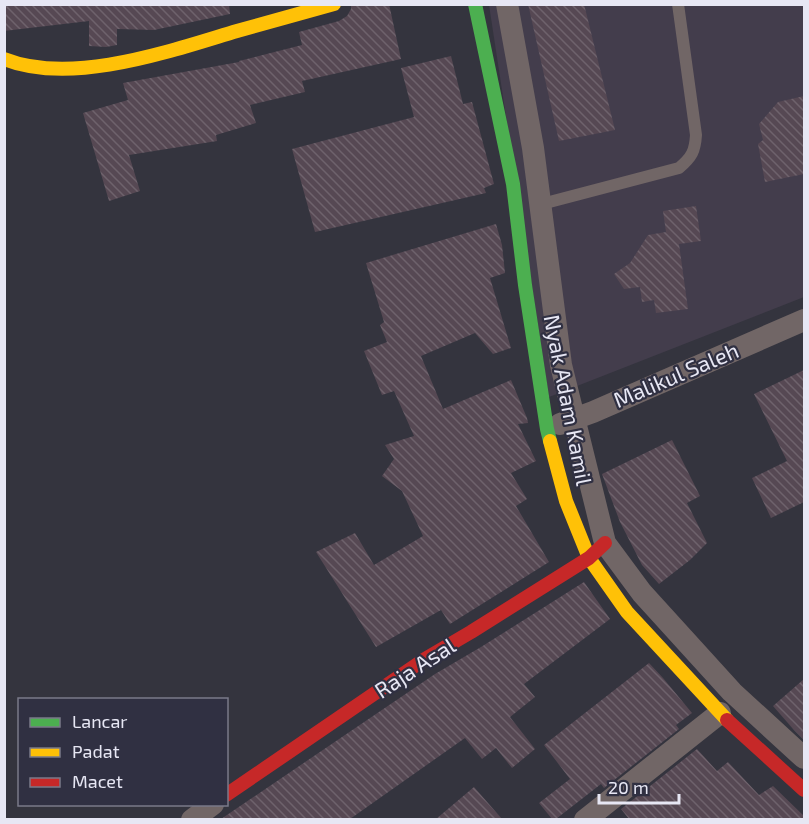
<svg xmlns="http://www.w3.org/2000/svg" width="809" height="824" font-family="'Exo 2',sans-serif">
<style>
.commercial{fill:#433d4c}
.building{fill:url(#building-back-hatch)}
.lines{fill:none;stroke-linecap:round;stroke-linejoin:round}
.lane{stroke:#716666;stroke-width:12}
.street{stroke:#716666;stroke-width:22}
.fast{stroke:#4caf50;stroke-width:14}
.slow{stroke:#ffc107;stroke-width:14}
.jam{stroke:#c62828;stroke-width:14}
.labels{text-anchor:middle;stroke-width:4.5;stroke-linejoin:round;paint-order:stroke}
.street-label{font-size:22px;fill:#e7e7f4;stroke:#303042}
</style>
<defs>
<pattern id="building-back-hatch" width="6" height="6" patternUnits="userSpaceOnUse" patternTransform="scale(1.5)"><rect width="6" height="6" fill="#564853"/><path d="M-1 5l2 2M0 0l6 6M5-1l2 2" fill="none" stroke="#6e626c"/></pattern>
</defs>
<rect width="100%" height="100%" fill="#34343e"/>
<path class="commercial" d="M 489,5 L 804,5 L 804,297 L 549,397 Z"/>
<path class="building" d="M 4,4 L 229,4 L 230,14 L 154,30 L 117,29 L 117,45 L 106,47 L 89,46 L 89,21 L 4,31 Z
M 351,4 L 389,4 L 401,59 L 302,81 L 305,92 L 250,105 L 256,123 L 216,135 L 217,141 L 129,155 L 140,191 L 109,201 L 83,113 L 128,100 L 123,83 L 239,62 L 239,61 L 302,45 L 299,32 L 339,21 L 347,16 L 351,9 Z
M 528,4 L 584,4 L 615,130 L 559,141 Z
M 451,56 L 463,104 L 472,102 L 494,184 L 484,188 L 486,193 L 315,232 L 292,149 L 414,117 L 401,68 Z
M 804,96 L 804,174 L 765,182 L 758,144 L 763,140 L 759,124 L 778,102 Z
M 696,206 L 701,241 L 679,244 L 688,309 L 656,313 L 654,300 L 642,302 L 640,287 L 624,289 L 614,274 L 630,263 L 648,235 L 666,232 L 663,211 Z
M 496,224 L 502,245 L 505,273 L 490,278 L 511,348 L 493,354 L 475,333 L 421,356 L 443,409 L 511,380 L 527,418 L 528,423 L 518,424 L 536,461 L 511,473 L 527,499 L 516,506 L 549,562 L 450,624 L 441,610 L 376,647 L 316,552 L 355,533 L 374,565 L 423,536 L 402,491 L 382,476 L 394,459 L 385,445 L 414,436 L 394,391 L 382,395 L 364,351 L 387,342 L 380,325 L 384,322 L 366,263 Z
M 804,370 L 804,502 L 771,518 L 752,478 L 787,461 L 754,394 Z
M 672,440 L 700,496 L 687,503 L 707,543 L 690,560 L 659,584 L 642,565 L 620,522 L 602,474 Z
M 584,582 L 610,619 L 524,684 L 535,697 L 510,717 L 535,749 L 512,768 L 496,748 L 482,759 L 465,738 L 350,819 L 221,819 L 435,674 L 481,647 Z
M 649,663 L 663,678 L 692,713 L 676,725 L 679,729 L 604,788 L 601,784 L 556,819 L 552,819 L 539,803 L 570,779 L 544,745 Z
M 804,679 L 804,740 L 794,730 L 773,706 Z
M 697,749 L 717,771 L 728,762 L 759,795 L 773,786 L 804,816 L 804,819 L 629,819 L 621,809 Z
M 474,787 L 502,819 L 436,819 Z"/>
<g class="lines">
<path class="lane" d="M 538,205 L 679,168 C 692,157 695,151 696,135 L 678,4"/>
<path class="street" d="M 507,4 L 533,148 L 561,365 L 605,543 L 642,593 L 732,692 L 804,758
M 560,424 L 593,412 L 804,320
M 192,820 L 213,804
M 585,820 L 720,713"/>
<path class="fast" d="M 475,4 L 513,184 L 525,285 L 547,429 L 550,441"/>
<path class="slow" d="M 4,59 C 72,86 170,51 237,31 C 269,22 302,13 334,4
M 550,441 L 566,501 L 589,558 L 627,612 L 727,720"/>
<path class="jam" d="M 727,720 L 804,790
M 226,795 L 425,659 L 471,632 L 589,558 L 605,543"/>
</g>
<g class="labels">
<g class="street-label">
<text transform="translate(676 375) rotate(-23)" y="8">Malikul Saleh</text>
<text transform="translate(568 400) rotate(79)" y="8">Nyak Adam Kamil</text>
<text transform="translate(415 668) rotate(-33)" y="8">Raja Asal</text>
</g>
</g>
<rect width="809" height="824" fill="none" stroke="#e7e7f4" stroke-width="12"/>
<rect x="18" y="698" width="210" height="108" fill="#303042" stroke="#797989" stroke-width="1.5"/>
<rect x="30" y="718" width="30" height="9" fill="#4caf50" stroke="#797989" stroke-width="1.5"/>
<text x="72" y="728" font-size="18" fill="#e7e7f4">Lancar</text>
<rect x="30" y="748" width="30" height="9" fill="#ffc107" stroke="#797989" stroke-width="1.5"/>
<text x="72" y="758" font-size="18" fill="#e7e7f4">Padat</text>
<rect x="30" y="778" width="30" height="9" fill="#c62828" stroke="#797989" stroke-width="1.5"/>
<text x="72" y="788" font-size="18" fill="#e7e7f4">Macet</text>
<path d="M599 794v9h80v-9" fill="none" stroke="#e7e7f4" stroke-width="3"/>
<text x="608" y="794" font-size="18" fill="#e7e7f4" stroke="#303042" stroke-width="4.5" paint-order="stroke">20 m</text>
</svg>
